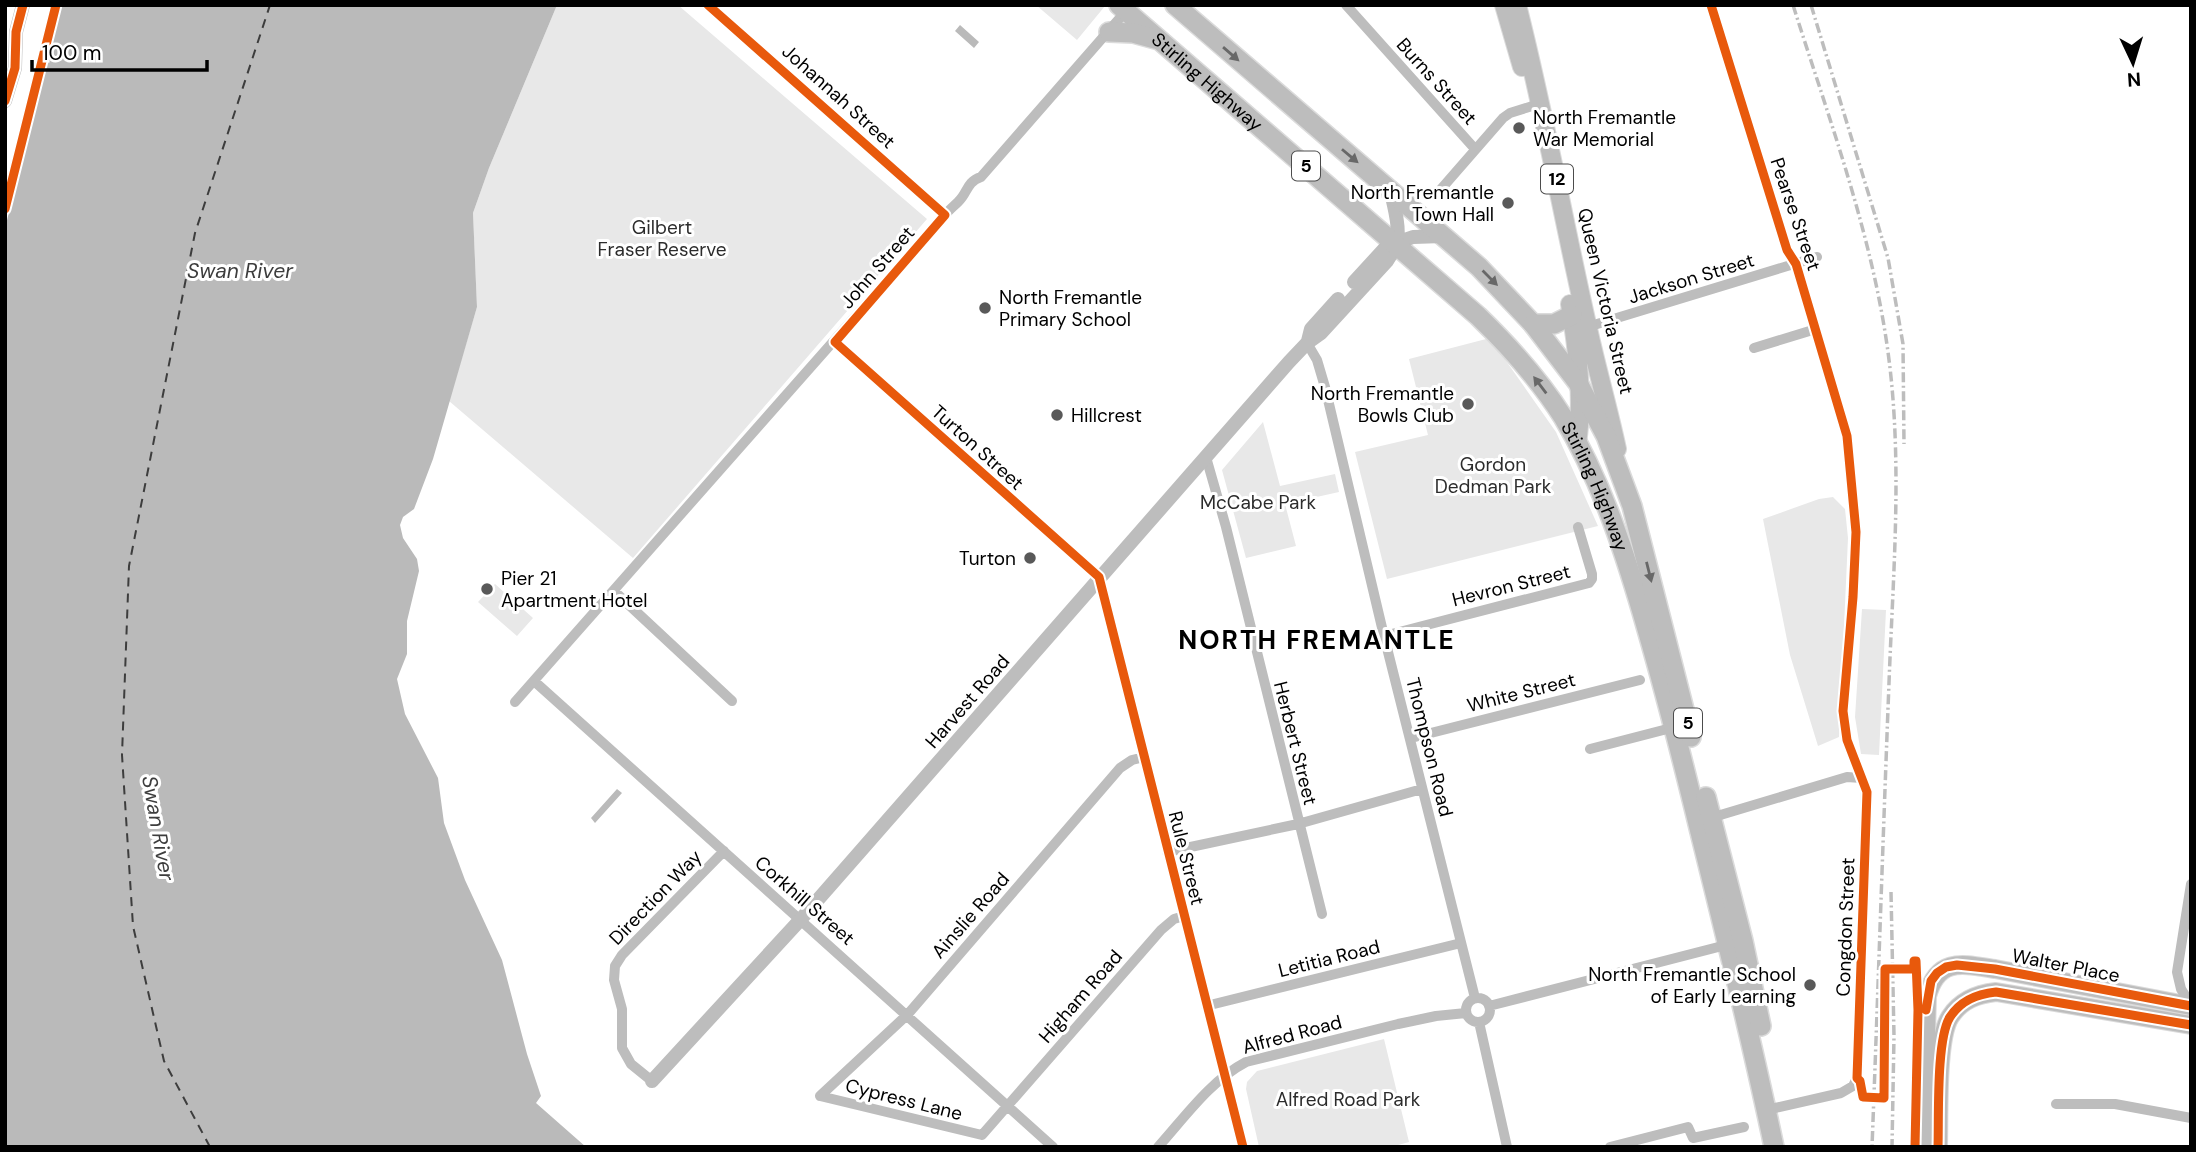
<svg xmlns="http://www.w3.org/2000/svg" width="2196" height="1152" font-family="'DM Sans',sans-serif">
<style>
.green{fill:#e8e8e8}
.water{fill:#bababa}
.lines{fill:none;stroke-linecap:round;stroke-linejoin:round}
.ferry{stroke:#3d3d3d;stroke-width:2;stroke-dasharray:9 7;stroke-linecap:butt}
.primary-casing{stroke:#dbdbdb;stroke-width:20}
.trunk-casing{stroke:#dbdbdb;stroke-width:22}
.minor{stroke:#bdbdbd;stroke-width:10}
.tertiary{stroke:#bdbdbd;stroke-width:14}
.primary{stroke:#bdbdbd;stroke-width:18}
.trunk{stroke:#bdbdbd;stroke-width:19}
.rail{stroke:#bdbdbd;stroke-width:3.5;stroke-dasharray:10 3.5 2 3.5;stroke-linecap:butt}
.cycleway-casing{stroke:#fff;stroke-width:13}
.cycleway{stroke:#e8590c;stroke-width:9}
.oneway{fill:#686868}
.poi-dot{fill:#595959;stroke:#fff;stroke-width:2.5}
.labels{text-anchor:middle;stroke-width:6;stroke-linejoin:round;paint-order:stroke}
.shield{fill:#fff;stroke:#4c4c4c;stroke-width:2}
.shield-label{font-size:18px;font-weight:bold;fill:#000}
.street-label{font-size:19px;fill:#000;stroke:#fff}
.poi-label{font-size:19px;fill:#000;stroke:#fff;text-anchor:start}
.park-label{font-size:19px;fill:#2c2c2c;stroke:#fff}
.water-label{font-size:21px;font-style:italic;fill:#3d3d3d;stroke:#fff}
.district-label{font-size:26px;font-weight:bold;letter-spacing:2px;fill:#000;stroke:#fff}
</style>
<rect width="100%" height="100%" fill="#fff"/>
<path class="green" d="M 557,5 L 678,5 L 927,219 L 633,558 L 449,401 L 477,307 L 473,213 L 489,168 Z
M 1036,5 L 1104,5 L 1105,6 L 1077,40 Z
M 1490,338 L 1556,432 L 1598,526 L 1387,579 L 1355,452 L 1428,435 L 1409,359 Z
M 1263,422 L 1280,486 L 1335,474 L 1339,492 L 1285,504 L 1296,546 L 1246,558 L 1222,470 Z
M 1833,497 L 1845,509 L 1848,538 L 1839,737 L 1818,746 L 1790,655 L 1763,519 L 1819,499 Z
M 495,584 L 533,618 L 517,636 L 478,602 Z
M 1862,609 L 1886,610 L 1879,755 L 1861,754 L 1855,717 Z
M 1384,1039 L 1409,1142 L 1391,1147 L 1259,1147 L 1246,1089 L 1247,1082 L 1257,1071 Z"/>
<path class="water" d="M 62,5 L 557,5 L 489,168 L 473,213 L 477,307 L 433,459 L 414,509 L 403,517 L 400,525 L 403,538 L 417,559 L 419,571 L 407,621 L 407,654 L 397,679 L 405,714 L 438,778 L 444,823 L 465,880 L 502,960 L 527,1054 L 541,1096 L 536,1103 L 586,1147 L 5,1147 L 5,228 Z
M 960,25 L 979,42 L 974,48 L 955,31 Z
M 617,789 L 622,793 L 595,823 L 591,818 Z"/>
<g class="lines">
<path class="ferry" d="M 210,1147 L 164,1061 L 133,926 L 122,755 L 129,566 L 195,233 L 270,5"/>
<g class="primary-casing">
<path id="primary" d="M 1504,5 L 1522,67
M 1517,5 C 1544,111 1563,218 1587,324 C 1596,366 1608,407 1617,449
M 1570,304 C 1577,347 1584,400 1577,443
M 1923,1147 L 1927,996 C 1938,957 1962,964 1995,969 L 2191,1006
M 1938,1147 C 1939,1118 1936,1039 1950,1017 C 1961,1000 1977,994 1996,992 L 2191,1025"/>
</g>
<g class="trunk-casing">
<g id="trunk">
<path id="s1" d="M 1119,5 L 1478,316 C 1510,347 1539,379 1563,417 C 1603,483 1627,559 1648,633 C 1667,699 1684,766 1700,832 C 1726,937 1752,1041 1774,1147"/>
<path d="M 1175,5 L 1479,267 L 1533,324 L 1578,383 L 1606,436 L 1632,506 L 1691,737"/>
<path d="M 1109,32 L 1133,33 L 1155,39"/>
<path d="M 1533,324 L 1554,324 L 1572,315"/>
<path d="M 1706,797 L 1743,941 L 1761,1026"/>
</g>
</g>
<path class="minor" d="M 708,5 L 945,215
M 1346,5 L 1475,149
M 1711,5 L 1787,250 L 1796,264 L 1847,436
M 1435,196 L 1503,118 L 1510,113 L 1542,103
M 1584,328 L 1817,257
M 835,342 L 1099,577 L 1243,1147
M 1307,343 L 1317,360 L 1325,387 L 1384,636 L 1475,998
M 1754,348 L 1816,329
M 1206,457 L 1226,527 L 1322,914
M 614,591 L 732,701
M 1384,636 L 1589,583 L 1592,579 L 1592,574 L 1578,527
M 534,681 L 1053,1147
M 515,702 L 945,215 C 949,210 954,206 958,202 C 968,193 966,182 981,177 L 1126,11
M 1411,738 L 1640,680
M 1590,749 L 1675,727
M 1707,819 L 1847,777 L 1861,778 L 1866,788 L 1858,1076 L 1853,1086 L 1841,1093 L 1766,1110
M 1167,852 L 1298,824 L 1422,789
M 2191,884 L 2177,972 L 2181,989 L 2191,1005
M1466 1010a12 12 0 1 1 24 0a12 12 0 1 1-24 0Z
M 1206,1006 L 1461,943
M 1489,1006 L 1730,944
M 1479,1022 L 1507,1147
M 652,1081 L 631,1064 L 622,1048 L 622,1009 L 614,980 L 615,966 L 622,955 L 724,851
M 820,1096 L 908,1014 L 1120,768 L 1132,760 L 1144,757
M 820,1096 L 982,1135 L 1161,930 L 1174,919 L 1184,916
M 2056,1104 L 2115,1104 L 2191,1118
M 1158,1147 C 1185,1117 1210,1081 1246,1062 L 1398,1024 L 1436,1016 L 1466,1013
M 1610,1147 L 1688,1127 L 1693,1138 L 1744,1127"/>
<path class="tertiary" d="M 5,101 L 15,68 L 16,32 L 23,5
M 1354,282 L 1387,246 L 1413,237 L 1443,236
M 1308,341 L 1311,329 L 1338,299
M 652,1081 L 801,919 L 1289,362 L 1307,343 L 1321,333 L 1387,261 C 1405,235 1396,219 1391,191"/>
<use href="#primary" class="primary"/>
<use href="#trunk" class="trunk"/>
<path class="rail" d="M 1793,5 C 1829,119 1872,234 1888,352 C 1903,462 1893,573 1889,683 C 1883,837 1878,992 1872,1147
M 1811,5 L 1888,258 L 1903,344 L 1904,444
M 1891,892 L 1894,1036 L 1892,1147"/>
<g class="cycleway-casing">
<path id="cycleway" d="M 708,5 L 945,215 L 835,342 L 1099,577 L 1243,1147
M 1711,5 L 1787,250 L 1796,264 L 1847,436 L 1856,532 L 1853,597 L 1843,711 L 1847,740 L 1867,792 L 1857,1078 L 1860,1081 L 1863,1097 L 1884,1098 L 1885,969 L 1914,969 L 1914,961 L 1916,961 L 1918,1010 L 1915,1147
M 5,101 L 15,68 L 16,32 L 23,5
M 5,209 L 56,5
M 1926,1010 L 1931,981 L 1937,973 L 1946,967 L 1957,965 L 1995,969 L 2191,1006
M 1938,1147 C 1939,1118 1936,1039 1950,1017 C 1961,1000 1977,994 1996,992 L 2191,1025"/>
</g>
<use href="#cycleway" class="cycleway"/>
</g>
<defs><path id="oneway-solid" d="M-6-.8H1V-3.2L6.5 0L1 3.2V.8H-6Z" transform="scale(1.75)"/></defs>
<g class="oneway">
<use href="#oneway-solid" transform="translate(1231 54) rotate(41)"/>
<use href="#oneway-solid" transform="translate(1350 156) rotate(40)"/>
<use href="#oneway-solid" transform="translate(1490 278) rotate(45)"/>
<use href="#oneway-solid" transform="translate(1540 385) rotate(-127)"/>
<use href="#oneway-solid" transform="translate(1649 572) rotate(76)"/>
</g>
<g class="poi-dot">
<circle cx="1519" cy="128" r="7"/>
<circle cx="1508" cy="203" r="7"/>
<circle cx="985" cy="308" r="7"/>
<circle cx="1468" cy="404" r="7"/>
<circle cx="1057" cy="415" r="7"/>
<circle cx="1030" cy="558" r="7"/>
<circle cx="487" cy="589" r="7"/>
<circle cx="1810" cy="985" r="7"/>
</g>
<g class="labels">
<g class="shield">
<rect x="1292" y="151.5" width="28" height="29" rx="5"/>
<rect x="1541" y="164.5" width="32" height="29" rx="5"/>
<rect x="1674" y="708.5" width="28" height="29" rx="5"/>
</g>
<g class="shield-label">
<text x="1306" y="172">5</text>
<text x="1557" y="185">12</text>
<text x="1688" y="729">5</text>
</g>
<g class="street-label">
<text transform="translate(1437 81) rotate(48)" y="7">Burns Street</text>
<text dy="7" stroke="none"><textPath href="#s1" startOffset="117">Stirling Highway</textPath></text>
<text transform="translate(839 96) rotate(42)" y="7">Johannah Street</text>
<text transform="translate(1796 214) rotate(71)" y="7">Pearse Street</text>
<text transform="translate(877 267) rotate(-49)" y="7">John Street</text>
<text transform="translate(1691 278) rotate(-17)" y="7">Jackson Street</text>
<text transform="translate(1606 301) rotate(77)" y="7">Queen Victoria Street</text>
<text transform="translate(978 447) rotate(42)" y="7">Turton Street</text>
<text dy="7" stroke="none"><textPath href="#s1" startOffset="684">Stirling Highway</textPath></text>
<text transform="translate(1511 585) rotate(-14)" y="7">Hevron Street</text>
<text transform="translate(1521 692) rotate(-14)" y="7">White Street</text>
<text transform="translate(967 701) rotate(-49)" y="7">Harvest Road</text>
<text transform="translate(1296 743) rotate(76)" y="7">Herbert Street</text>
<text transform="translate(1430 747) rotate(76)" y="7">Thompson Road</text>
<text transform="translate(1187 858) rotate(76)" y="7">Rule Street</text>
<text transform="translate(655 897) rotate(-46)" y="7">Direction Way</text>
<text transform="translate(805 900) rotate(41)" y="7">Corkhill Street</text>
<text transform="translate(970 915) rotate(-49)" y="7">Ainslie Road</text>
<text transform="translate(1845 927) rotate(-88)" y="7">Congdon Street</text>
<text transform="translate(1329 958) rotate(-14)" y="7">Letitia Road</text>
<text transform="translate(2066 965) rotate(11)" y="7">Walter Place</text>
<text transform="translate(1080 996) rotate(-49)" y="7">Higham Road</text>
<text transform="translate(1292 1034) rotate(-15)" y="7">Alfred Road</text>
<text transform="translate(904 1099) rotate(14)" y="7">Cypress Lane</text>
</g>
<g class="poi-label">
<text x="1533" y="124">North Fremantle<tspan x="1533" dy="22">War Memorial</tspan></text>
<text x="1494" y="199" text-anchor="end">North Fremantle<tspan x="1494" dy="22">Town Hall</tspan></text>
<text x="999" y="304">North Fremantle<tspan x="999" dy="22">Primary School</tspan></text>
<text x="1454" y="400" text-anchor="end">North Fremantle<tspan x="1454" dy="22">Bowls Club</tspan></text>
<text x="1071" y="422">Hillcrest</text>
<text x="1016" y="565" text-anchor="end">Turton</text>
<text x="501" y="585">Pier 21<tspan x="501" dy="22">Apartment Hotel</tspan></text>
<text x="1796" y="981" text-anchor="end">North Fremantle School<tspan x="1796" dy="22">of Early Learning</tspan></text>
</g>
<g class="park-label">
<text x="662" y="234">Gilbert<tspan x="662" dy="22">Fraser Reserve</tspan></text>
<text x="1493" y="471">Gordon<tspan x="1493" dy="22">Dedman Park</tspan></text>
<text x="1258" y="509">McCabe Park</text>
<text x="1348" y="1106">Alfred Road Park</text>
</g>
<g class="water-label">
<text x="240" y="278">Swan River</text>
<text transform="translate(158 828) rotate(80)" y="7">Swan River</text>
</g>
<g class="district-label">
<text x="1317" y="649">NORTH FREMANTLE</text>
</g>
</g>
<rect width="2196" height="1152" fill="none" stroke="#000000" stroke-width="14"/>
<g transform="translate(2133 63) rotate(176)" stroke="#ffffff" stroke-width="5" paint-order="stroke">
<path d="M0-5L12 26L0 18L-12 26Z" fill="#000000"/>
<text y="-10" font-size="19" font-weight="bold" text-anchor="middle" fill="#000000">N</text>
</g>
<path d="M32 60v10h175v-10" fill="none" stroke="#000000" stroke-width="3.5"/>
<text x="42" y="60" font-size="21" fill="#000000" stroke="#ffffff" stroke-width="5" paint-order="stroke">100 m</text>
</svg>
